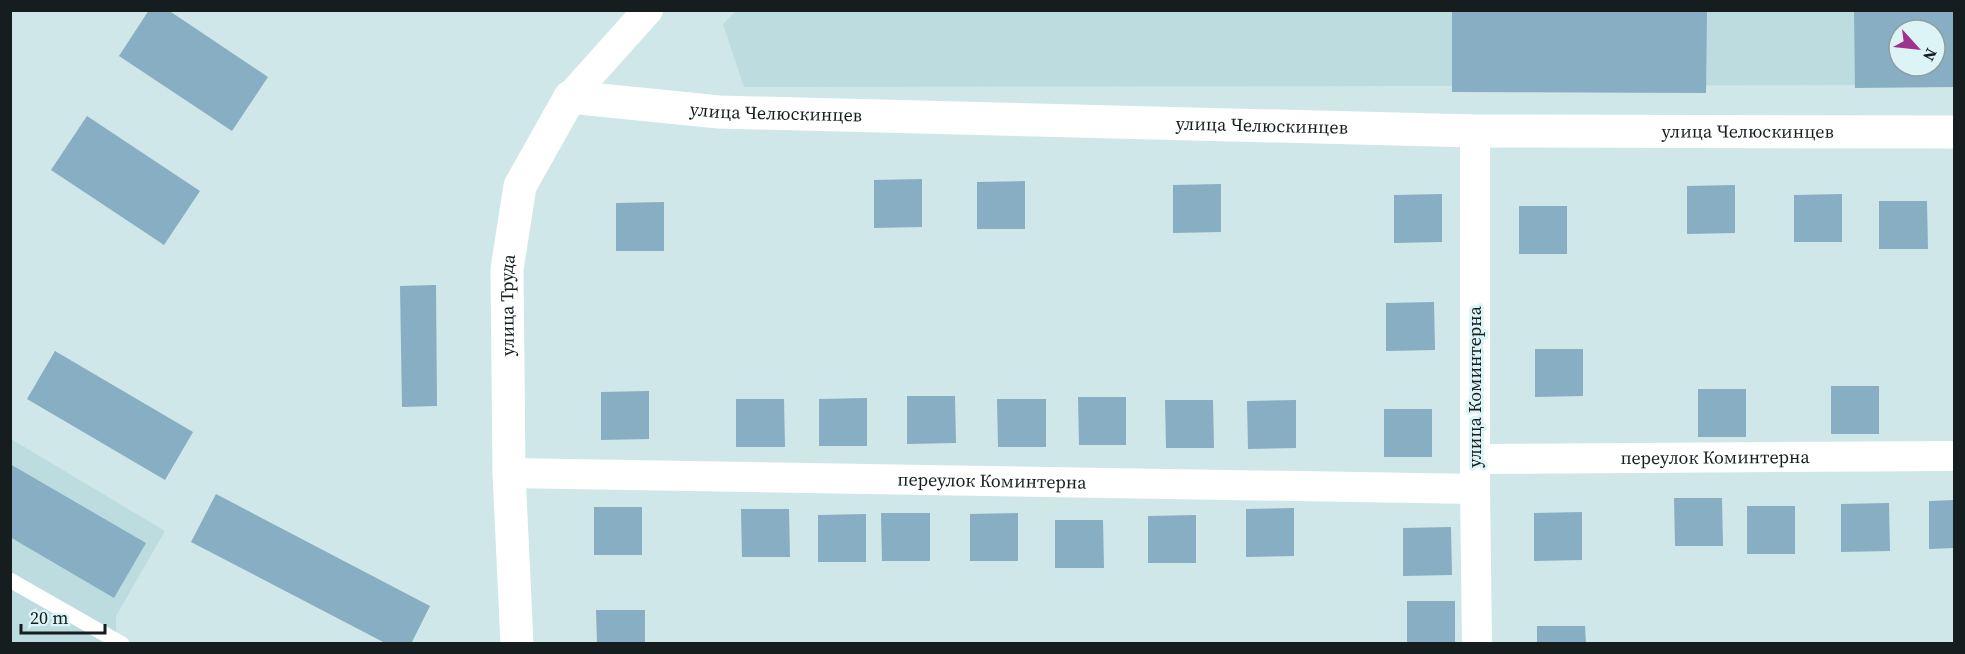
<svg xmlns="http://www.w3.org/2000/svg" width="1965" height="654" font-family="'Source Serif 4',serif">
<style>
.built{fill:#bcdcdf;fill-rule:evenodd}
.building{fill:#87aec2;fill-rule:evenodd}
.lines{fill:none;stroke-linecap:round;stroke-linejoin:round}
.service{stroke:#fff;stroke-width:15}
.minor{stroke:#fff;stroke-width:30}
.tertiary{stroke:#fff;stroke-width:33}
.labels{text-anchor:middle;stroke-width:6;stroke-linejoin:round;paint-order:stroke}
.street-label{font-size:18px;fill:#151d1e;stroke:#ddf4f6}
</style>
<rect width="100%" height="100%" fill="#d0e7e9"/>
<path class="built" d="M 737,10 L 1954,10 L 1954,85 L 744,87 L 723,24 ZM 1899,30 L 1935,30 L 1935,66 L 1899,66 Z
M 11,439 L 165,531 L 116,616 L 116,643 L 11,644 Z"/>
<path class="building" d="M 149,10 L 168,10 L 268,77 L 232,131 L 119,56 Z
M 1452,10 L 1707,10 L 1706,93 L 1452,92 Z
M 1854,10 L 1954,10 L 1954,87 L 1855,88 ZM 1899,30 L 1935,30 L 1935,66 L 1899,66 Z
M 87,116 L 200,191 L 164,245 L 51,170 Z
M 922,179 L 922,227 L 874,228 L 874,180 Z
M 1025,181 L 1025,229 L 977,229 L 977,182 Z
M 1221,184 L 1221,232 L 1173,233 L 1173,185 Z
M 1735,185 L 1735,233 L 1687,234 L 1687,186 Z
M 1442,194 L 1442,242 L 1394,243 L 1394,195 Z
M 1842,194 L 1842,242 L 1794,242 L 1794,195 Z
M 1879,201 L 1927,201 L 1928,249 L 1879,249 Z
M 664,202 L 664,251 L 616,251 L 616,203 Z
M 1519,206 L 1567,206 L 1567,254 L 1519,254 Z
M 436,285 L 437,406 L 402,407 L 400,286 Z
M 1434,302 L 1435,350 L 1386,351 L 1386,303 Z
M 1535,349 L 1583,349 L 1583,396 L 1535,397 Z
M 55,351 L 193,432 L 165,480 L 27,399 Z
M 1831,386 L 1879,386 L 1879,434 L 1831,434 Z
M 1698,389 L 1746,389 L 1746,437 L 1698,437 Z
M 649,391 L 649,439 L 601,440 L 601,392 Z
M 907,396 L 955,396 L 956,443 L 907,444 Z
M 1078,397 L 1126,397 L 1126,445 L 1079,445 Z
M 867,398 L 867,446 L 819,446 L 819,399 Z
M 736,399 L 784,399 L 785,447 L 736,447 Z
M 997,399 L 1046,399 L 1046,447 L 998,447 Z
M 1165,400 L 1213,400 L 1214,448 L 1166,448 Z
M 1296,400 L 1296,448 L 1248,449 L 1247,401 Z
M 1384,409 L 1432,409 L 1432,457 L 1384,457 Z
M 10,464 L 146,543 L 114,598 L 10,537 Z
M 216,494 L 430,606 L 411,644 L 387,644 L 191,542 Z
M 1674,498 L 1722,498 L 1723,546 L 1675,546 Z
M 1954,500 L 1954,548 L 1929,549 L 1929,501 Z
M 1889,503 L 1890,551 L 1841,552 L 1841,504 Z
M 1747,506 L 1795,506 L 1795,554 L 1747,554 Z
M 594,507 L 642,507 L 642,555 L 594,555 Z
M 1294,508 L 1294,556 L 1246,557 L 1246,509 Z
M 741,509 L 789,509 L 790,557 L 742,557 Z
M 1582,512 L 1582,560 L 1534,561 L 1534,513 Z
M 881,513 L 930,513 L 930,561 L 882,561 Z
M 1018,513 L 1018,561 L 970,561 L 970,514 Z
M 866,514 L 866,562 L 818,562 L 818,515 Z
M 1196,515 L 1196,563 L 1148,563 L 1148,516 Z
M 1055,520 L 1103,520 L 1104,568 L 1055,568 Z
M 1451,527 L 1452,575 L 1403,576 L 1403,528 Z
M 1407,601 L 1455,601 L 1455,644 L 1407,644 Z
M 596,610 L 645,610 L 645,644 L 597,644 Z
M 1537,626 L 1585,626 L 1586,644 L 1537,644 Z"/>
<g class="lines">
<path class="service" d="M 10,580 L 122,644"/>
<g class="minor">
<path d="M 570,97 L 648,10"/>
<path d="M 1475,131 L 1475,489 L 1477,644"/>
<path id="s1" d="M 1475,459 L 1954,456"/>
<path id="s2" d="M 509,473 L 1475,489"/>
</g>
<path class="tertiary" id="s3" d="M 517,644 L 509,473 L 507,269 L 520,186 L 570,97 L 719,112 L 1475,131 L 1954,132"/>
</g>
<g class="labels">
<g class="street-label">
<text dy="6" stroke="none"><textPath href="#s3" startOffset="768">улица Челюскинцев</textPath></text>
<text dy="6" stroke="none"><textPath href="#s3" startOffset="1254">улица Челюскинцев</textPath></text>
<text dy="6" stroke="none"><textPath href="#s3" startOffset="1740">улица Челюскинцев</textPath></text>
<text dy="6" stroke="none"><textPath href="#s3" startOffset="339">улица Труда</textPath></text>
<text transform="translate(1475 387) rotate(-90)" y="6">улица Коминтерна</text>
<text dy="6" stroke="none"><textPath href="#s1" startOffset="240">переулок Коминтерна</textPath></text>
<text dy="6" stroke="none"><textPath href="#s2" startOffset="483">переулок Коминтерна</textPath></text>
</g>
</g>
<rect width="1965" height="654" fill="none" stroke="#151d1e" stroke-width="24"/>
<g transform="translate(1917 48) rotate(117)"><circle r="28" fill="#ddf4f6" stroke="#8d9ea0" stroke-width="1.5"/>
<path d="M0-4.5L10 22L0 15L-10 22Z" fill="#9f3190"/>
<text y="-9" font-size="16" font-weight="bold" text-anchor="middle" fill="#151d1e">N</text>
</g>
<path d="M21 624v9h84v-9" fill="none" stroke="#151d1e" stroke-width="3"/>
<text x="30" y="624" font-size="18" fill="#151d1e" stroke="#ddf4f6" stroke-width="4.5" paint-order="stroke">20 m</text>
</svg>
